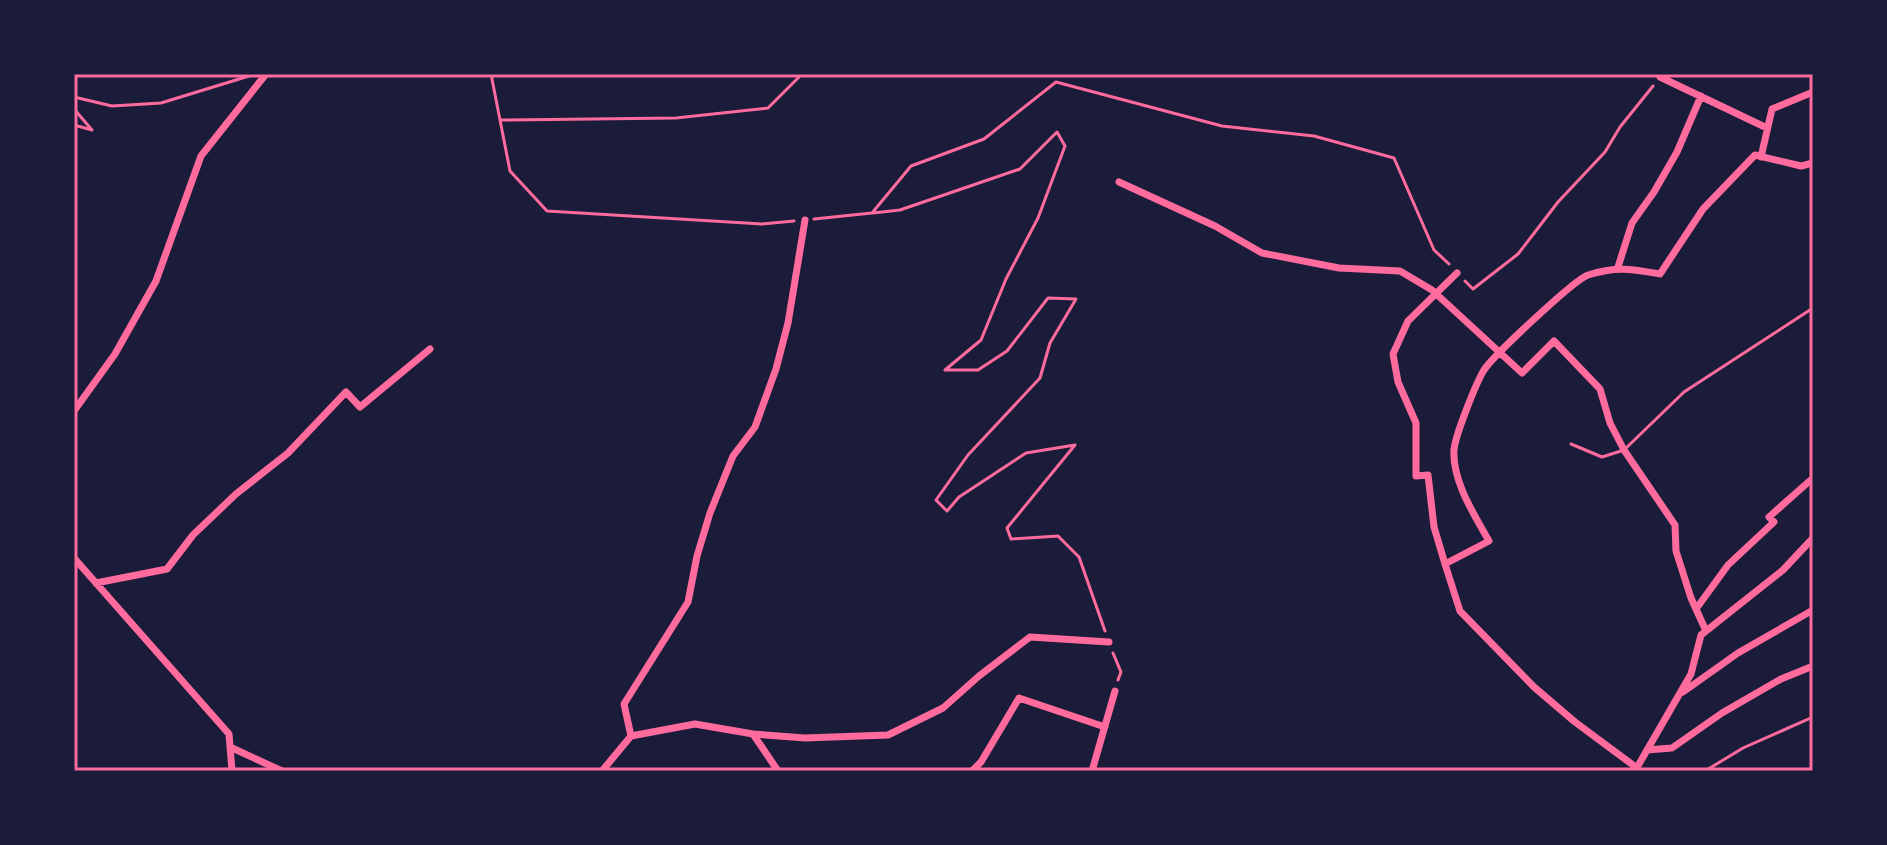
<svg xmlns="http://www.w3.org/2000/svg" width="1887" height="845" font-family="'Crimson Pro',serif">
<style>
.lines{fill:none;stroke-linecap:round;stroke-linejoin:round}
.path{stroke:#ff6b9d;stroke-width:3}
.service{stroke:#ff6b9d;stroke-width:3}
.minor{stroke:#ff6b9d;stroke-width:7}
.neatline{fill:none;stroke:#ff6b9d;stroke-width:3}
</style>
<rect width="100%" height="100%" fill="#1b1b3a"/>
<g class="lines">
<path class="path" d="M 491,74 L 510,171 L 547,211 L 762,224 L 794,221
M 74,97 L 112,106 L 161,103 L 249,76
M 74,109 L 92,130 L 74,125
M 501,120 L 676,118 L 768,108 L 802,74
M 873,213 L 900,210 L 1020,169 L 1057,132 L 1065,146 L 1038,218 L 1006,279 L 981,340 L 945,370 L 978,370 L 1007,351 L 1048,298 L 1076,299 L 1050,343 L 1040,378 L 968,455 L 936,500 L 947,511 L 959,497 L 1026,453 L 1075,445 L 1007,528 L 1011,539 L 1058,536 L 1079,557 L 1105,631
M 814,219 L 872,213 L 911,166 L 984,139 L 1056,82 L 1222,126 L 1314,136 L 1394,158 L 1434,250 L 1449,264
M 1465,281 L 1473,289 L 1518,254 L 1558,202 L 1605,152 L 1620,127 L 1653,86
M 1113,653 L 1121,672 L 1118,680"/>
<path class="service" d="M 1571,444 L 1602,457 L 1624,450 L 1684,392 L 1813,308
M 1705,771 L 1743,748 L 1813,717"/>
<path class="minor" d="M 1660,77 L 1767,128
M 1761,157 L 1772,109 L 1813,92
M 1119,182 L 1215,226 L 1262,253 L 1339,268 L 1400,271 L 1432,290 L 1522,373 L 1554,341 L 1600,389 L 1610,423 L 1624,450 L 1675,525 L 1676,551 L 1691,598 L 1706,631
M 1618,267 L 1632,223 L 1654,192 L 1677,152 L 1701,96
M 74,411 L 115,354 L 156,281 L 201,156 L 266,74
M 74,558 L 229,734 L 232,771
M 1445,564 L 1434,527 L 1428,475 L 1416,476 L 1416,423 L 1398,382 L 1393,354 L 1408,321 L 1457,273
M 96,583 L 167,569 L 193,535 L 236,494 L 288,453 L 346,392 L 360,407 L 430,349
M 1696,609 L 1728,565 L 1774,522 L 1769,517 L 1813,478
M 1683,692 L 1738,653 L 1813,610
M 753,734 L 805,738 L 888,735 L 943,708 L 979,676 L 1030,637 L 1109,642
M 631,736 L 624,704 L 688,602 L 697,556 L 710,513 L 733,456 L 755,427 L 776,369 L 788,323 L 805,220
M 230,747 L 282,771
M 1647,750 L 1672,748 L 1722,713 L 1781,679 L 1813,666
M 1637,768 L 1575,722 L 1534,687 L 1460,611 L 1445,564 L 1489,541 C 1475,516 1452,481 1454,450 C 1455,436 1476,383 1484,370 C 1494,355 1574,280 1588,275 C 1617,266 1631,269 1660,274 L 1703,209 L 1755,155 L 1801,166 L 1813,163
M 602,771 L 631,736 L 695,724 L 753,734 L 778,771
M 972,771 L 981,762 L 1019,698 L 1105,727
M 1092,771 L 1115,691
M 1635,771 L 1691,674 L 1701,635 L 1783,570 L 1813,538"/>
</g>
<rect width="1887" height="845" fill="none" stroke="#1b1b3a" stroke-width="152"/>
<rect x="76" y="76" width="1735" height="693" class="neatline"/>
</svg>
